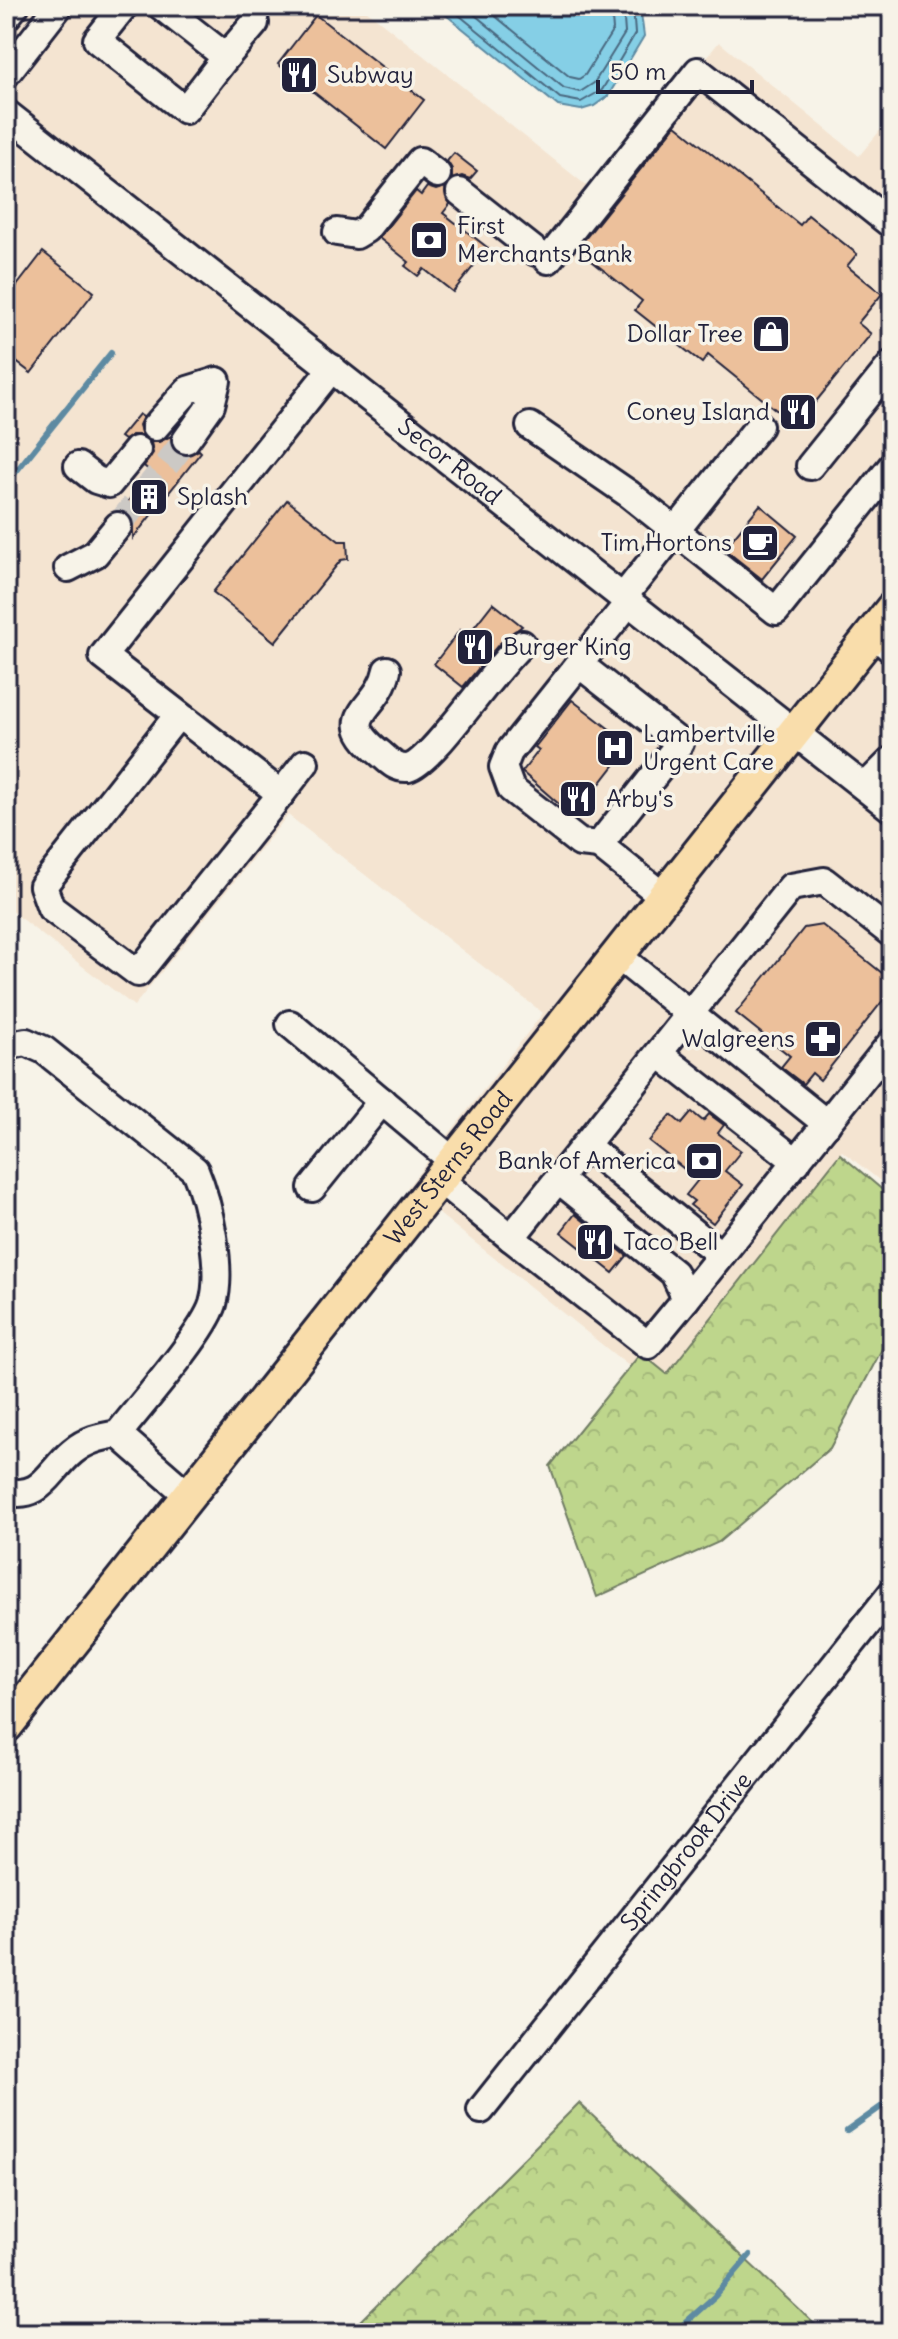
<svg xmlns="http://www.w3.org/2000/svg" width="898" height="2339" font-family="Delius,sans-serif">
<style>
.built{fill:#f4e4d1}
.forest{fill:url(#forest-crowns);stroke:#707c64;stroke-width:2}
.water{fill:#85cfe6;stroke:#5d8aa2;stroke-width:2}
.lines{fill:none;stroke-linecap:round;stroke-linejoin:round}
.shore{stroke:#4a677f;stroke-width:2}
.stream{stroke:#5d8aa2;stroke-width:6}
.building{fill:#ecc09b;stroke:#22223b;stroke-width:2}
.minor-tunnel{stroke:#ccc9c5;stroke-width:26;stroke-dasharray:26 13;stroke-linecap:butt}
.minor-casing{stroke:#22223b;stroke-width:32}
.major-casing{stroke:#22223b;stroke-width:38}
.minor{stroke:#f7f3e8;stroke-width:26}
.major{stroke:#f9ddab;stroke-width:32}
.labels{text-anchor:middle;stroke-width:7;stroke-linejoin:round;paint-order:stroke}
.poi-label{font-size:24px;fill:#22223b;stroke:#f7f3e8;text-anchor:start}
.street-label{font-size:24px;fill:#22223b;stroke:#f7f3e8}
</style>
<defs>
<pattern id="forest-crowns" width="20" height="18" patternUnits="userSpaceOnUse" patternTransform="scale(2)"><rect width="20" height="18" fill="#bed68c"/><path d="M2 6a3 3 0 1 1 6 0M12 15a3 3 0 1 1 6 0" fill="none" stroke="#a3b77a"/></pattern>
</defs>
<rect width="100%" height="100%" fill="#f7f3e8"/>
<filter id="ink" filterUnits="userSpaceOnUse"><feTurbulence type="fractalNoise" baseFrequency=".0125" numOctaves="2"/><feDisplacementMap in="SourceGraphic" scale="16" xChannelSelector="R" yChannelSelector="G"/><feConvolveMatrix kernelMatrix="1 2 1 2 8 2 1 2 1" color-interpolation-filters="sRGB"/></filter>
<g filter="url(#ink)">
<path class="built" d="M 6,6 L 361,6 L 597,194 L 719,42 L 859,156 L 892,116 L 892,1190 L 842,1151 L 667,1375 L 641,1353 L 630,1367 L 407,1188 L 543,1013 L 288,815 L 134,1006 L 6,907 Z"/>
<path class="forest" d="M 840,1154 L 892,1198 L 892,1330 L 830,1448 L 719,1542 L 597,1597 L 550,1466 L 641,1353 L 667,1374 Z
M 579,2103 L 824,2333 L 349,2333 Z"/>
<path class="water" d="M 435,6 L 640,6 L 644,36 L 608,96 L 594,106 L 581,110 L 558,106 Z"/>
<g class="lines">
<path class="shore" d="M 448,6 L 560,98 L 581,102 L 602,90 L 635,34 L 633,6
M 464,6 L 564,88 L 580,92 L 594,83 L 625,33 L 623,6
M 483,6 L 570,77 L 579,79 L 585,75 L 613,30 L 611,6"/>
<path class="stream" d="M 6,484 L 111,353
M 847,2131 L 892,2099
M 674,2333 L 715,2296 L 750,2255"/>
</g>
<path class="building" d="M 316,15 L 424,100 L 386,149 L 278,64 Z
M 676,125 L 800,225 L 808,215 L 857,254 L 847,266 L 882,294 L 858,323 L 871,334 L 796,426 L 708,355 L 702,363 L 635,310 L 642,301 L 577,249 Z
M 454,153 L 477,171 L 470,179 L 462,176 L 452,179 L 452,169 L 447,161 Z
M 427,187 L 436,190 L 445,187 L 450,204 L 443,213 L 488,248 L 453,292 L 424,269 L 418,276 L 405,266 L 409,262 L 379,238 L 416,191 L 421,195 Z
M 43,252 L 94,292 L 31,373 L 6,354 L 6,300 Z
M 139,414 L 143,417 L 139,425 L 142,435 L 132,435 L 124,440 L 120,437 Z
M 171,436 L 171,446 L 177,453 L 185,456 L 199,450 L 201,452 L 133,538 L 133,520 L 121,510 L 151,472 L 144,466 L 153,453 L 151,442 L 159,442 Z
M 287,500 L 339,541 L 347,541 L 348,559 L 341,560 L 275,642 L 213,592 Z
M 760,505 L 797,536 L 762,579 L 724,549 Z
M 493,603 L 522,626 L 499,644 L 463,687 L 434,664 L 460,630 L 467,636 Z
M 572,700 L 630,745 L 574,817 L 522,772 L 539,750 L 535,747 Z
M 822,925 L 892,981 L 892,989 L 820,1080 L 812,1073 L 803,1084 L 781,1067 L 790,1056 L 736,1013 L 804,928 Z
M 692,1112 L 703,1121 L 709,1114 L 724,1125 L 718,1133 L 741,1151 L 725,1171 L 743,1185 L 713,1223 L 690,1205 L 694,1201 L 686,1195 L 698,1180 L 649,1141 L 671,1115 L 682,1124 Z
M 575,1214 L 627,1256 L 613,1273 L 561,1232 Z"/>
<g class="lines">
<path class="minor-tunnel" d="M 118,526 L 186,440"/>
<g class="minor-casing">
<g id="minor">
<path d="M 124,6 L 97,40 L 185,110 L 226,57 L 161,6"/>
<path d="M 6,17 L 15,6"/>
<path d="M 226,57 L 255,23"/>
<path d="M 6,74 L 59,6"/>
<path id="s1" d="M 6,113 L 892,809"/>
<path d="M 460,192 L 536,252"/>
<path d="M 337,232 L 356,235 L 366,229 L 420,161 L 437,174"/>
<path d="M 548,260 L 698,71 L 892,225"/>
<path d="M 530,426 L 629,494 L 776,611 L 892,466"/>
<path d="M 155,427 L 188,390 L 217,381 L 211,405 L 186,440"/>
<path d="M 78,466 L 96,480 L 109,484 L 137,450"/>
<path d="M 810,466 L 892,364"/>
<path d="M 68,568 L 95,554 L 118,526"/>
<path d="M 624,596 L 759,426"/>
<path d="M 630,601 L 579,664 L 680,743 L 599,845 L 664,897"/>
<path d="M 873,633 L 892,650"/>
<path d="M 579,664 L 509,752 L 503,767 L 511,789 L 580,843 L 599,845"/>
<path d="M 387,670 C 379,711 331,715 381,754 C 389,761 396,769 408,768 C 433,762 494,667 522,644"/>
<path d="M 178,715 L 43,886 L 51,908 L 138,973 L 281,794"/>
<path d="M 305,763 L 281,794 L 103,656 L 332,368"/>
<path d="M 865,787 L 892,760"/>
<path d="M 618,956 L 827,1124"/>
<path d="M 290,1024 L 454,1162"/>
<path d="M 6,1046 L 26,1042 L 44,1050 L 195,1170 C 209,1203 223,1269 213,1304 C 204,1333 140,1406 118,1434 C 100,1437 86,1440 72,1452 C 49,1471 41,1501 6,1491"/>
<path d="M 659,1054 L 797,1162"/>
<path d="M 586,1146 L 721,1255"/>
<path d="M 440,1180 L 511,1238 L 791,887 L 824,881 L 892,934"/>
<path d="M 312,1188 L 382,1101"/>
<path d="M 511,1238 L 648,1345 L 686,1299 L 674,1273 L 559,1180"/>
<path d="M 686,1299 L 892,1042"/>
<path d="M 118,1434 L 188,1495"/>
<path id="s2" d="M 481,2110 L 892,1593"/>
</g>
</g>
<g class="major-casing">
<g id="major">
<path id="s3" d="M 6,1726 L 892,609"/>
</g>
</g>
<use href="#minor" class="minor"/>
<use href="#major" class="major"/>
</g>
</g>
<defs>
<g id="restaurant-square" transform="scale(2)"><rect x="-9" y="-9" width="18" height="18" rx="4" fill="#22223b" stroke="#f7f3e8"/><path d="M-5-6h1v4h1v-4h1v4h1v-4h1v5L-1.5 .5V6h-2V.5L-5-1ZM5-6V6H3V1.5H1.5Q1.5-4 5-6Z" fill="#fff"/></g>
<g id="bank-square" transform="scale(2)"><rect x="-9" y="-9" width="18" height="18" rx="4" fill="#22223b" stroke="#f7f3e8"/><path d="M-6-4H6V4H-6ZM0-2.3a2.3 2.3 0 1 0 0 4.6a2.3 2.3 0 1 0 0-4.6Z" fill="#fff"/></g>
<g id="shop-square" transform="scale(2)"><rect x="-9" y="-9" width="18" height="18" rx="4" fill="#22223b" stroke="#f7f3e8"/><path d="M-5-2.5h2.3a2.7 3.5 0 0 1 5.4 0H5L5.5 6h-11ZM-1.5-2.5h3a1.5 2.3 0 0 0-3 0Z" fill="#fff"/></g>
<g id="building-square" transform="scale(2)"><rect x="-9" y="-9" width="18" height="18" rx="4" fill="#22223b" stroke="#f7f3e8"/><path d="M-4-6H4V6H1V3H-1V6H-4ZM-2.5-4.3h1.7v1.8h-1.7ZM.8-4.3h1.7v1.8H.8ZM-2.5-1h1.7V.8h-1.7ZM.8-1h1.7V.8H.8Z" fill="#fff"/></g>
<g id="cafe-square" transform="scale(2)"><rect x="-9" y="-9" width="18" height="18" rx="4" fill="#22223b" stroke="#f7f3e8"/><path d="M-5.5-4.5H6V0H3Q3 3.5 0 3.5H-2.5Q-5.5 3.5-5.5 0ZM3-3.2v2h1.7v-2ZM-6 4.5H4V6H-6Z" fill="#fff"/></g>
<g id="hospital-square" transform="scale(2)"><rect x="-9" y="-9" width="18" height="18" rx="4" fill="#22223b" stroke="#f7f3e8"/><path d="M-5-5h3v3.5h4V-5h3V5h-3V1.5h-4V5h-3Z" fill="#fff"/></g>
<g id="pharmacy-square" transform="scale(2)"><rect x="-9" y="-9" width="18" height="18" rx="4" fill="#22223b" stroke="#f7f3e8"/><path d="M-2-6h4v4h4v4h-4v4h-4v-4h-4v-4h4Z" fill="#fff"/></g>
</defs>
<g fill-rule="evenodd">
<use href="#restaurant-square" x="299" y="75"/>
<use href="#bank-square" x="429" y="240"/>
<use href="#shop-square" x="771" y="334"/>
<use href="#restaurant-square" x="798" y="412"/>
<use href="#building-square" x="149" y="497"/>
<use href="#cafe-square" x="760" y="543"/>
<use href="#restaurant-square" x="475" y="647"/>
<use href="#hospital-square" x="615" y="748"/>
<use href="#restaurant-square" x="578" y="799"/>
<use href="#pharmacy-square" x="823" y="1039"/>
<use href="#bank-square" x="704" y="1161"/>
<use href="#restaurant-square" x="595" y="1242"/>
</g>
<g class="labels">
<g class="poi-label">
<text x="327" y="83">Subway</text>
<text x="457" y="234">First<tspan x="457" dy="28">Merchants Bank</tspan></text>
<text x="743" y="342" text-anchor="end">Dollar Tree</text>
<text x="770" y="420" text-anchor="end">Coney Island</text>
<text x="177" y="505">Splash</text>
<text x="732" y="551" text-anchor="end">Tim Hortons</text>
<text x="503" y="655">Burger King</text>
<text x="643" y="742">Lambertville<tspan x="643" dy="28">Urgent Care</tspan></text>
<text x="606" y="807">Arby's</text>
<text x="795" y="1047" text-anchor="end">Walgreens</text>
<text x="676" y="1169" text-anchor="end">Bank of America</text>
<text x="623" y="1250">Taco Bell</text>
</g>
<g class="street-label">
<text dy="8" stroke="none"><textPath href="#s1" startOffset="564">Secor Road</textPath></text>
<text dy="8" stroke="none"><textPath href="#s3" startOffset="712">West Sterns Road</textPath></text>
<text dy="8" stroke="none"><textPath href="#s2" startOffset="330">Springbrook Drive</textPath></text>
</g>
</g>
<rect width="898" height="2339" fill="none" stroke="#f7f3e8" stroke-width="32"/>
<rect x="16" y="16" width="866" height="2307" fill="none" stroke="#22223b" stroke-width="3" filter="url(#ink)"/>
<path d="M598 80v12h154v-12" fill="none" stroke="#22223b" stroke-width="4"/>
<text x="610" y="80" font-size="24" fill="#22223b" stroke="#f7f3e8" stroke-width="6" paint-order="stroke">50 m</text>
</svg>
